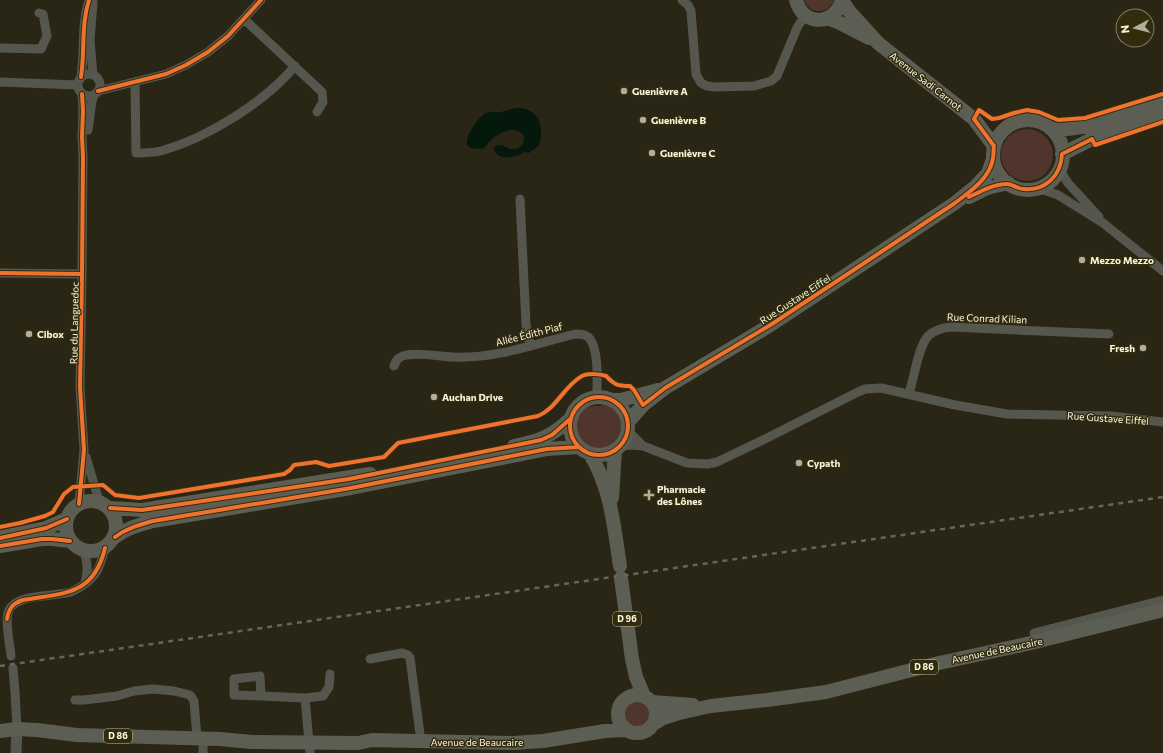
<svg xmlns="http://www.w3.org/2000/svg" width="1163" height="753" font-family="Commissioner,sans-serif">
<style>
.green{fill:#50352d}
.water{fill:#04180c}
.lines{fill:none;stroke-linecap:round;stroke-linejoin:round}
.minor{stroke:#55574f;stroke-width:9}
.tertiary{stroke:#55574f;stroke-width:11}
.primary{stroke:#5d5e53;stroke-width:14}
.rail{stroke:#65655c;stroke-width:2.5;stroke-dasharray:5 5;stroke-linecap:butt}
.cycleway-casing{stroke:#332c0c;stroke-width:6}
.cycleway{stroke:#ef722f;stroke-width:4}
.poi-dot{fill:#b1ad9b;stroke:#332c0c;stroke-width:1.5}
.labels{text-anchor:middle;stroke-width:3;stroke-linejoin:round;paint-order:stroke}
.shield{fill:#332c0c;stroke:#beb9a2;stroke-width:1}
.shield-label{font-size:9px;font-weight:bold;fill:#f9f5e3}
.street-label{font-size:10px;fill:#f9f5e3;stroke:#332c0c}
.poi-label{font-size:10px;font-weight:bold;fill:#f9f5e3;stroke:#332c0c;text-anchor:start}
</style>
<rect width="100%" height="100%" fill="#2a2615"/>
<path class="green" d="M 804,0 L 834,0 C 828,15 810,15 804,0 Z
M1001 155a26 26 0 1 1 52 0a26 26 0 1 1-52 0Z
M 603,403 C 640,414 614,464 585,444 C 580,439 576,432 576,425 C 576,416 581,409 589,405 L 590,407 L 594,406 L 602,406 Z
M624 714a13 13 0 1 1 26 0a13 13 0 1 1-26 0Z"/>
<path class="water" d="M 516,108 C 530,107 540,115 541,129 C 541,134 541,141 539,145 C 537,148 532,150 529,153 L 525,152 C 515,157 500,162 494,150 L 495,146 C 506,142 512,157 523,144 L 524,136 C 515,123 498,133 490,141 C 488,143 486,147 484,148 C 481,150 474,148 471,148 C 458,144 479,116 486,113 C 490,111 496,113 501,112 C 506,111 511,109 516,108 Z"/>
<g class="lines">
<path class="minor" d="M 682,0 L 688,5 L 691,11 L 696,74 L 701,83 L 707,86 L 715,87 L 754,86 L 771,81 L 777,76 L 797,28 L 805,15
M 244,19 L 322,92 L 323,102 L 317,112
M 0,48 L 41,49 L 47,36 L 43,14 L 39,13
M78 85a11 11 0 1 1 22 0a11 11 0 1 1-22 0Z
M 93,75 L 90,41 L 93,2
M 81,77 C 85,51 81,25 89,0
M 0,82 L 77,85
M 135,82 L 136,153 C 144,153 153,153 161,151 C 207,138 264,103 295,66
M 98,91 L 166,74 L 186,65 L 208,52 L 228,36 L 261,0
M 88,130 L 92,101 L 94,95
M 1059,169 L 1068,183 L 1099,217
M 1038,188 L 1058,195 L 1103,223 L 1163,271
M 520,199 L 526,324 L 530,345
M 0,273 L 82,274
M 394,366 C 395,363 396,360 399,358 C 409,350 440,357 453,357 C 495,359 535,344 575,334 C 581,334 586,334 590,339 C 599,351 597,381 597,396
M 909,393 C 914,379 918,347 928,336 C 934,330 942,328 951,327 L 1109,334
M 628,431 L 643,446
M 620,446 L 634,445 L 643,446 L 687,463 L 708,464 L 717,462 L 765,439 L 858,392 L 865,389 L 881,388 L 955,405 L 1007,414 L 1111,416 L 1163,422
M 86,457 L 99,501
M 79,504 L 84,450 L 80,387 L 82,274 L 83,157 L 82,137 L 83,111 L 82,94
M 84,551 C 88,563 88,571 85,583
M 1034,633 L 1163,600
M 11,656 C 10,644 5,624 8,613 C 13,593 54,597 71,592 C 80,588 92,580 97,571 C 101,564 103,556 105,548
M 370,659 L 402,653 L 408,655 L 410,658 L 421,742
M 13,668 L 15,692 L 17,729
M 261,696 L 234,695 L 234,679 L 260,676 L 261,696 L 305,698 L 310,753
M 305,698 L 323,696 L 329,687 L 330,674
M 75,700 L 84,700 L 117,696 L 134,691 L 153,689 L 174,691 L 190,695 L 194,701 L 197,738
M 203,738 L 203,753"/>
<path class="tertiary" d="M 16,753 L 17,729"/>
<path class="primary" d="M 796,0 C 803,27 835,26 842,0
M 842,0 L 849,11 L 878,43 L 974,119 L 994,146
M 827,18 L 840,23 L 869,38
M993 155a35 35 0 1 1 70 0a35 35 0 1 1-70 0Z
M 1050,128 L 1060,130 L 1097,125 L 1163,101
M 1062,154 L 1092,139 L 1163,113
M 969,197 L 987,188 L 1008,183
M570 426a29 29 0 1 1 58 0a29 29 0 1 1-58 0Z
M 614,400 L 621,400 L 658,390
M 628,422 L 643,405 L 665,388 L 772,324 L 955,203 L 975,187 L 988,173 L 993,159
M 514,446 C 539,441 551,437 570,419
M 590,454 C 611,488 614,527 620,566
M 612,498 L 615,450
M66 526a25 25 0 1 1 50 0a25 25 0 1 1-50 0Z
M 110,508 L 142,510 L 370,474
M 2,537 L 46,528 L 67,519
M 115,537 C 127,528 139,525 153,521 L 351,488 L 547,449 L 579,447
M 0,546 L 42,539 L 52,539 L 70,541
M 621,578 L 632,659 L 636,677 L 644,696
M618 714a19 19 0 1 1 38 0a19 19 0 1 1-38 0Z
M 652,702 L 693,705
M 655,723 L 663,718 L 679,713 L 711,706 L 767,700 L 826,692 L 939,663 L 1031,643 L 1163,610
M 0,731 L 17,729 L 37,730 L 77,735 L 220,739 L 252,742 L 358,743 L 372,740 L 514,743 L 543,741 L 605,731 L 626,730"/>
<path class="rail" d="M 0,666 L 1163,497"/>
<g class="cycleway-casing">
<path id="cycleway" d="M 81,77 C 85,51 81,25 89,0
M 98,91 L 166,74 L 186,65 L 208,52 L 228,36 L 261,0
M 969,197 C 981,191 994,184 1007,184 C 1012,184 1018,189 1024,189 C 1046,191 1061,175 1062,154 L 1092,139 L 1095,145 L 1163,122
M 0,273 L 82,274
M570 426a29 29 0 1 1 58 0a29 29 0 1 1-58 0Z
M 79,504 L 84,450 L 80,387 L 82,274 L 83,157 L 82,137 L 83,111 L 82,94
M 110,508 L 142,510 L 349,479 L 541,440 L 552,435 L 570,419
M 0,527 L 20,523 L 45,516 L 53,512 L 64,494 L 73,487 L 103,485 L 115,495 L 139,498 L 284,474 L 290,470 L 294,465 L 316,462 L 329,466 L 384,457 L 398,443 L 538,416 C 557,408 564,386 582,376 C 588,373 600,374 606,376 C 615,385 617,386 630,386 L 634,390 L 643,405 L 665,388 L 772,324 L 955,203 C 969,192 990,179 993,158 C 994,154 993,150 994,146 L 974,119 L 979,110 L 992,119 L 999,118 L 1014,113 L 1027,110 L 1039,112 L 1058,120 L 1085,118 L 1163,94
M 115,537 C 127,528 139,525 153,521 L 351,488 L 547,449 L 579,447
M 0,538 L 46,528 L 67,519
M 0,546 L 42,539 L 52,539 L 70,541
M 7,619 C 9,608 13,603 23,600 C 63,593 94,596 105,548"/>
</g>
<use href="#cycleway" class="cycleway"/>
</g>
<g class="poi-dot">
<circle cx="624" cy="91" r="4"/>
<circle cx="643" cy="120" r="4"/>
<circle cx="652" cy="153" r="4"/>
<circle cx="1082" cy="260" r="4"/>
<circle cx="29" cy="334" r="4"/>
<circle cx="1143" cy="348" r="4"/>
<circle cx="434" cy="397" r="4"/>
<circle cx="799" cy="463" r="4"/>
<path d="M647 489h4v4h4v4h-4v4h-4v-4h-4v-4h4z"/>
</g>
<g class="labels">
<g class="shield">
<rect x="613" y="612" width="28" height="14" rx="3"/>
<rect x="910" y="660" width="28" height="14" rx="3"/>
<rect x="104" y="729" width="28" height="14" rx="3"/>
</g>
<g class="shield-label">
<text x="627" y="622">D 96</text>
<text x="924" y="670">D 86</text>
<text x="118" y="739">D 86</text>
</g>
<g class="street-label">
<text transform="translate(926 81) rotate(38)" y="4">Avenue Sadi Carnot</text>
<text transform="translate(795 299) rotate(-33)" y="4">Rue Gustave Eiffel</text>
<text transform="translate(987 318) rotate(2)" y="4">Rue Conrad Kilian</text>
<text transform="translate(74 323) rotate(-89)" y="4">Rue du Languedoc</text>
<text transform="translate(529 334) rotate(-14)" y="4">Allée Édith Piaf</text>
<text transform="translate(1108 418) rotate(4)" y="4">Rue Gustave Eiffel</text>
<text transform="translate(997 650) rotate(-12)" y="4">Avenue de Beaucaire</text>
<text x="477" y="746">Avenue de Beaucaire</text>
</g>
<g class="poi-label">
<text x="632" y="95">Guenièvre A</text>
<text x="651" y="124">Guenièvre B</text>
<text x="660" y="157">Guenièvre C</text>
<text x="1090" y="264">Mezzo Mezzo</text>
<text x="37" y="338">Cibox</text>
<text x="1135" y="352" text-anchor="end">Fresh</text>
<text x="442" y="401">Auchan Drive</text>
<text x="807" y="467">Cypath</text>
<text x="657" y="493">Pharmacie<tspan x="657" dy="12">des Lônes</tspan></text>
</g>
</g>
<g transform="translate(1135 28) rotate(263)"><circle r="19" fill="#332c0c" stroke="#827c62"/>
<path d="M0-3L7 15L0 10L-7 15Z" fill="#b1ad9b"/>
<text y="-6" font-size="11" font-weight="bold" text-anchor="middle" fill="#f9f5e3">N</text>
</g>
</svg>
